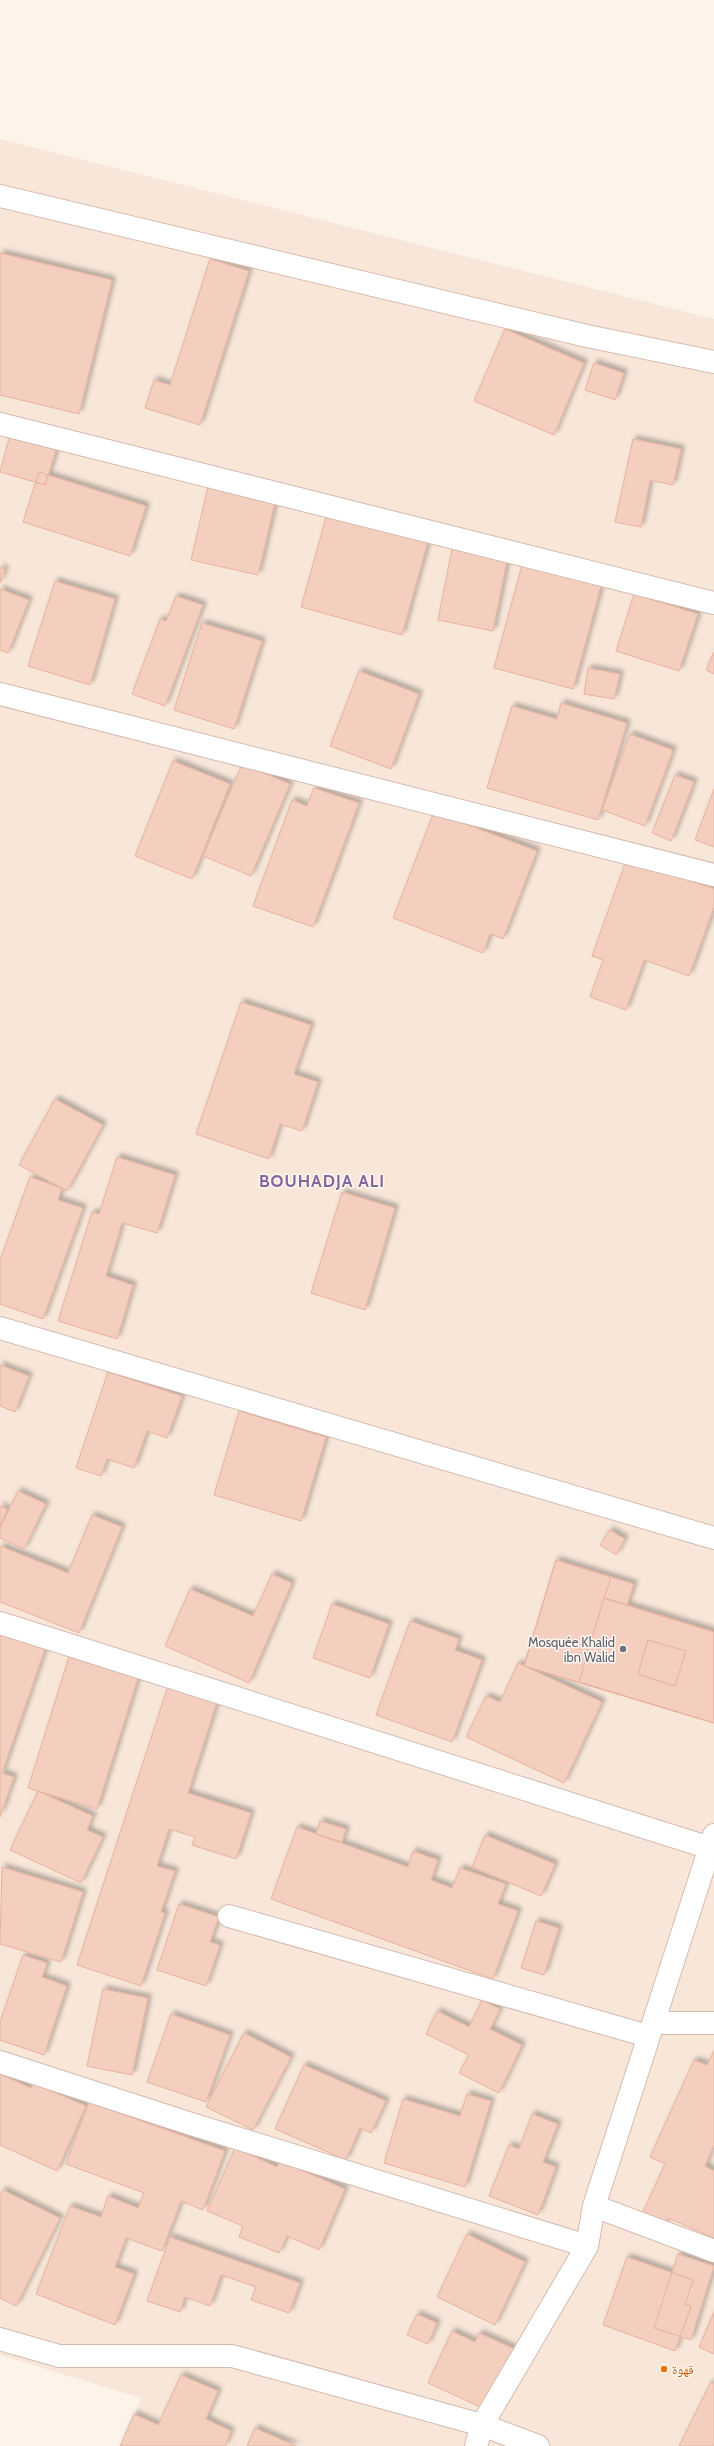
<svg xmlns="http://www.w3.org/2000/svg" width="714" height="2446" font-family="Cabin,'Noto Naskh Arabic',sans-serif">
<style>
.residential{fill:#f8e7d9}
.building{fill:#f4cebf;stroke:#e8b29e;filter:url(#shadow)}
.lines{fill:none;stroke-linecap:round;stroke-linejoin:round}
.street-casing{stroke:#d3bbb0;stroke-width:24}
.secondary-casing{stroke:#d8bdaf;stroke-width:24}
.street{stroke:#fff;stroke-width:22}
.secondary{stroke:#fff;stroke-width:22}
.worship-dot{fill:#6b7280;stroke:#fff7f0;stroke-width:1.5}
.food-dot{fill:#e8710a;stroke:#fff7f0;stroke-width:1.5}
.labels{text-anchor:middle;stroke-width:3;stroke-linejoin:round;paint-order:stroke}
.worship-label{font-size:13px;fill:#5b616d;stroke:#fff7f0;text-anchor:end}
.food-label{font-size:13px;fill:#c56008;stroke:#fff7f0;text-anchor:start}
.district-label{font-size:17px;font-weight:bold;letter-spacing:1px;fill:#84669c;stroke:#fff7f0}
</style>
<defs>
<filter id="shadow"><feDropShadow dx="3.5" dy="-3.5" stdDeviation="2" flood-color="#0004"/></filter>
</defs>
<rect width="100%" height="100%" fill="#fdf3e9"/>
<path class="residential" d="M 0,139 L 714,319 L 714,2446 L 121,2446 L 141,2398 L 0,2355 Z"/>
<path class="building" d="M 0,253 L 112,280 L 79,414 L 0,395 Z
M 210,259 L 249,271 L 200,425 L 145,408 L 154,380 L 170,385 Z
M 505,329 L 584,363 L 554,435 L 474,401 Z
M 594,363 L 624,373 L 615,400 L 585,390 Z
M 11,431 L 58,444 L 45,485 L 0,472 Z
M 633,439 L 681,449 L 673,485 L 650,480 L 641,527 L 615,522 Z
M 39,472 L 146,506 L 130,556 L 23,522 Z
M 208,487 L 275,502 L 258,575 L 191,560 Z
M 327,514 L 428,541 L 402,635 L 301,607 Z
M 452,549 L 507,560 L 493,631 L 438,620 Z
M 522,565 L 601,586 L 573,689 L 494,668 Z
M 0,567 L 5,570 L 0,583 Z
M 55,581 L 115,599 L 90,685 L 28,666 Z
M 0,589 L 29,600 L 8,653 L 0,650 Z
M 634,594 L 698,614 L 679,671 L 616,651 Z
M 176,596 L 203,605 L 165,706 L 132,694 L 160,619 L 166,621 Z
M 202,623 L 262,641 L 234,729 L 174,710 Z
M 714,652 L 714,674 L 706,670 Z
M 588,668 L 620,674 L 614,699 L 584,694 Z
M 359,671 L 419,694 L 391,769 L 330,746 Z
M 561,703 L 627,723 L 598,820 L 487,788 L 512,706 L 557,719 Z
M 630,734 L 673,750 L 645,826 L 602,810 Z
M 173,761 L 230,784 L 192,879 L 135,856 Z
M 242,764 L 290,784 L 251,876 L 203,856 Z
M 675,775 L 694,782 L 671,841 L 652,833 Z
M 314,788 L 359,803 L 313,927 L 253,906 L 292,800 L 307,806 Z
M 714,789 L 714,847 L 695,840 Z
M 434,812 L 537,851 L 503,939 L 490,934 L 483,953 L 393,918 Z
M 627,858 L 714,889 L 714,907 L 689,976 L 644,960 L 626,1010 L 590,997 L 603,960 L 592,956 Z
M 241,1002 L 311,1025 L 294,1074 L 318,1082 L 302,1131 L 280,1124 L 269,1159 L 196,1134 Z
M 55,1099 L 103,1125 L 67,1191 L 19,1165 Z
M 117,1157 L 175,1175 L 157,1233 L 122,1223 L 106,1276 L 133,1285 L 117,1339 L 58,1321 L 92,1212 L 99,1214 Z
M 30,1177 L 62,1188 L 58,1200 L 83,1208 L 43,1319 L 0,1304 L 0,1260 Z
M 342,1192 L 395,1208 L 365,1310 L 311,1293 Z
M 0,1365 L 29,1376 L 15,1412 L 0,1406 Z
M 108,1372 L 182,1396 L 167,1438 L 147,1431 L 134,1468 L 107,1459 L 101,1476 L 76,1468 Z
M 239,1411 L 326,1437 L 301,1521 L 214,1495 Z
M 18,1491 L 46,1504 L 24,1549 L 0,1538 L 0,1528 Z
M 0,1506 L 7,1509 L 0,1526 Z
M 92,1515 L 122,1527 L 79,1633 L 0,1602 L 0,1546 L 68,1573 Z
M 610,1530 L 625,1539 L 616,1555 L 600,1545 Z
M 556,1560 L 611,1577 L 604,1598 L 714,1632 L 714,1723 L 524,1666 Z
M 556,1560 L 634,1584 L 627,1605 L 714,1632 L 714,1723 L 524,1666 Z
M 272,1574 L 292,1583 L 249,1683 L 165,1646 L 190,1589 L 253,1616 Z
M 604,1598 L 714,1632 L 714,1723 L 579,1682 Z
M 332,1604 L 389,1624 L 370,1678 L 313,1658 Z
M 410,1621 L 459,1639 L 455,1650 L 482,1660 L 452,1742 L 376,1715 Z
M 0,1634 L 45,1649 L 2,1773 L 14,1777 L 0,1817 Z
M 648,1640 L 686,1651 L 675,1686 L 638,1674 Z
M 69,1657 L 138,1678 L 97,1809 L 28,1788 Z
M 518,1663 L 602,1702 L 564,1783 L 466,1737 L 486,1696 L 500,1702 Z
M 168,1686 L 217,1702 L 188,1793 L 251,1813 L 236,1859 L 192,1845 L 195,1837 L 169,1829 L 157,1866 L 175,1871 L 161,1912 L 165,1913 L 141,1986 L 77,1965 Z
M 38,1791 L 93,1816 L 87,1830 L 103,1837 L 81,1883 L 10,1850 Z
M 320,1821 L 346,1829 L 342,1842 L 316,1834 Z
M 297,1827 L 408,1867 L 413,1851 L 438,1860 L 431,1880 L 452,1888 L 460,1868 L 506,1884 L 498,1904 L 518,1911 L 493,1979 L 271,1899 Z
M 485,1835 L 555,1864 L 541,1896 L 472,1867 Z
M 2,1867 L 83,1892 L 61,1962 L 0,1944 Z
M 179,1904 L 219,1917 L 210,1942 L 220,1945 L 206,1986 L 157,1970 Z
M 536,1921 L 559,1928 L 544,1975 L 521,1968 Z
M 23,1955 L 47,1963 L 42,1977 L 67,1986 L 44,2055 L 0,2040 L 0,2022 Z
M 103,1989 L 148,1998 L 132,2075 L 87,2066 Z
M 482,2000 L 500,2009 L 490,2029 L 522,2045 L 499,2093 L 459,2073 L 469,2055 L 426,2034 L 437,2011 L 469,2027 Z
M 171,2014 L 230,2035 L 206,2102 L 147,2082 Z
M 244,2033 L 291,2057 L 253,2130 L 206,2107 Z
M 714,2051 L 714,2145 L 705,2166 L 714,2171 L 714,2238 L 668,2218 L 666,2224 L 642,2214 L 665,2164 L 650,2157 L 694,2060 L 707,2065 Z
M 304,2065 L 386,2101 L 371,2133 L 360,2128 L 346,2160 L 275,2129 Z
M 0,2074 L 31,2088 L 33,2083 L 86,2106 L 57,2171 L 0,2145 Z
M 467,2094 L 491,2101 L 465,2187 L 384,2163 L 403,2099 L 460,2116 Z
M 89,2102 L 225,2151 L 203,2210 L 181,2201 L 162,2251 L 126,2238 L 115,2267 L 134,2274 L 115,2325 L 36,2294 L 70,2206 L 101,2217 L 108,2196 L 138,2208 L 144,2193 L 66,2164 Z
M 532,2114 L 558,2124 L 543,2162 L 556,2167 L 538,2215 L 489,2196 L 509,2145 L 519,2149 Z
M 235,2148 L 277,2167 L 280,2161 L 345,2189 L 319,2250 L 287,2236 L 279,2253 L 239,2237 L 243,2226 L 207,2211 Z
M 3,2190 L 60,2218 L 16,2306 L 0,2298 L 0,2195 Z
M 467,2234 L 525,2262 L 495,2325 L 437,2297 Z
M 170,2237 L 300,2283 L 289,2313 L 251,2300 L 256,2287 L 221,2275 L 210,2306 L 185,2297 L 180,2312 L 147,2301 Z
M 678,2254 L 714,2266 L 691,2340 L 654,2328 Z
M 627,2257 L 693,2280 L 685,2304 L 691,2306 L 675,2351 L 603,2325 Z
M 714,2312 L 714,2354 L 699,2347 Z
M 417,2314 L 437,2323 L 428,2344 L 407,2335 Z
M 452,2331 L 475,2342 L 479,2333 L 517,2350 L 489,2411 L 428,2383 Z
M 181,2375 L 218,2391 L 206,2419 L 231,2431 L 225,2446 L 120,2446 L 134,2414 L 158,2425 Z
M 711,2382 L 714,2384 L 714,2446 L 679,2446 Z
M 255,2428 L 296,2446 L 247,2446 Z"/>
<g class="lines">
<g class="street-casing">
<path id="street" d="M 0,424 L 714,603
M 0,694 L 714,875
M 0,1328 L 714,1538
M 0,1623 L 710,1848
M 229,1916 L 648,2036
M 653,2023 L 714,2023
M 0,2062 L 188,2123 L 587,2246
M 594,2206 L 714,2251
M 0,2339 L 59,2356 L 232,2356 L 482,2425 L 538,2446
M 476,2446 L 482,2425 L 587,2246 L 594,2206 L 714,1835"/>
</g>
<g class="secondary-casing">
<path id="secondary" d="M 0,196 L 587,336 L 714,362"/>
</g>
<use href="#street" class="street"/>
<use href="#secondary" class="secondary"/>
</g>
<circle class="worship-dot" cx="623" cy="1649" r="4"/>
<circle class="food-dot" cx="664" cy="2369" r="4"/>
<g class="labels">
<g class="worship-label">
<text x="615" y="1647">Mosquée Khalid<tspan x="615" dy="15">ibn Walid</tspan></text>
</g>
<g class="food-label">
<text x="672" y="2374">قهوة</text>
</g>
<g class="district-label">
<text x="322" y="1187">BOUHADJA ALI</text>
</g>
</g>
</svg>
